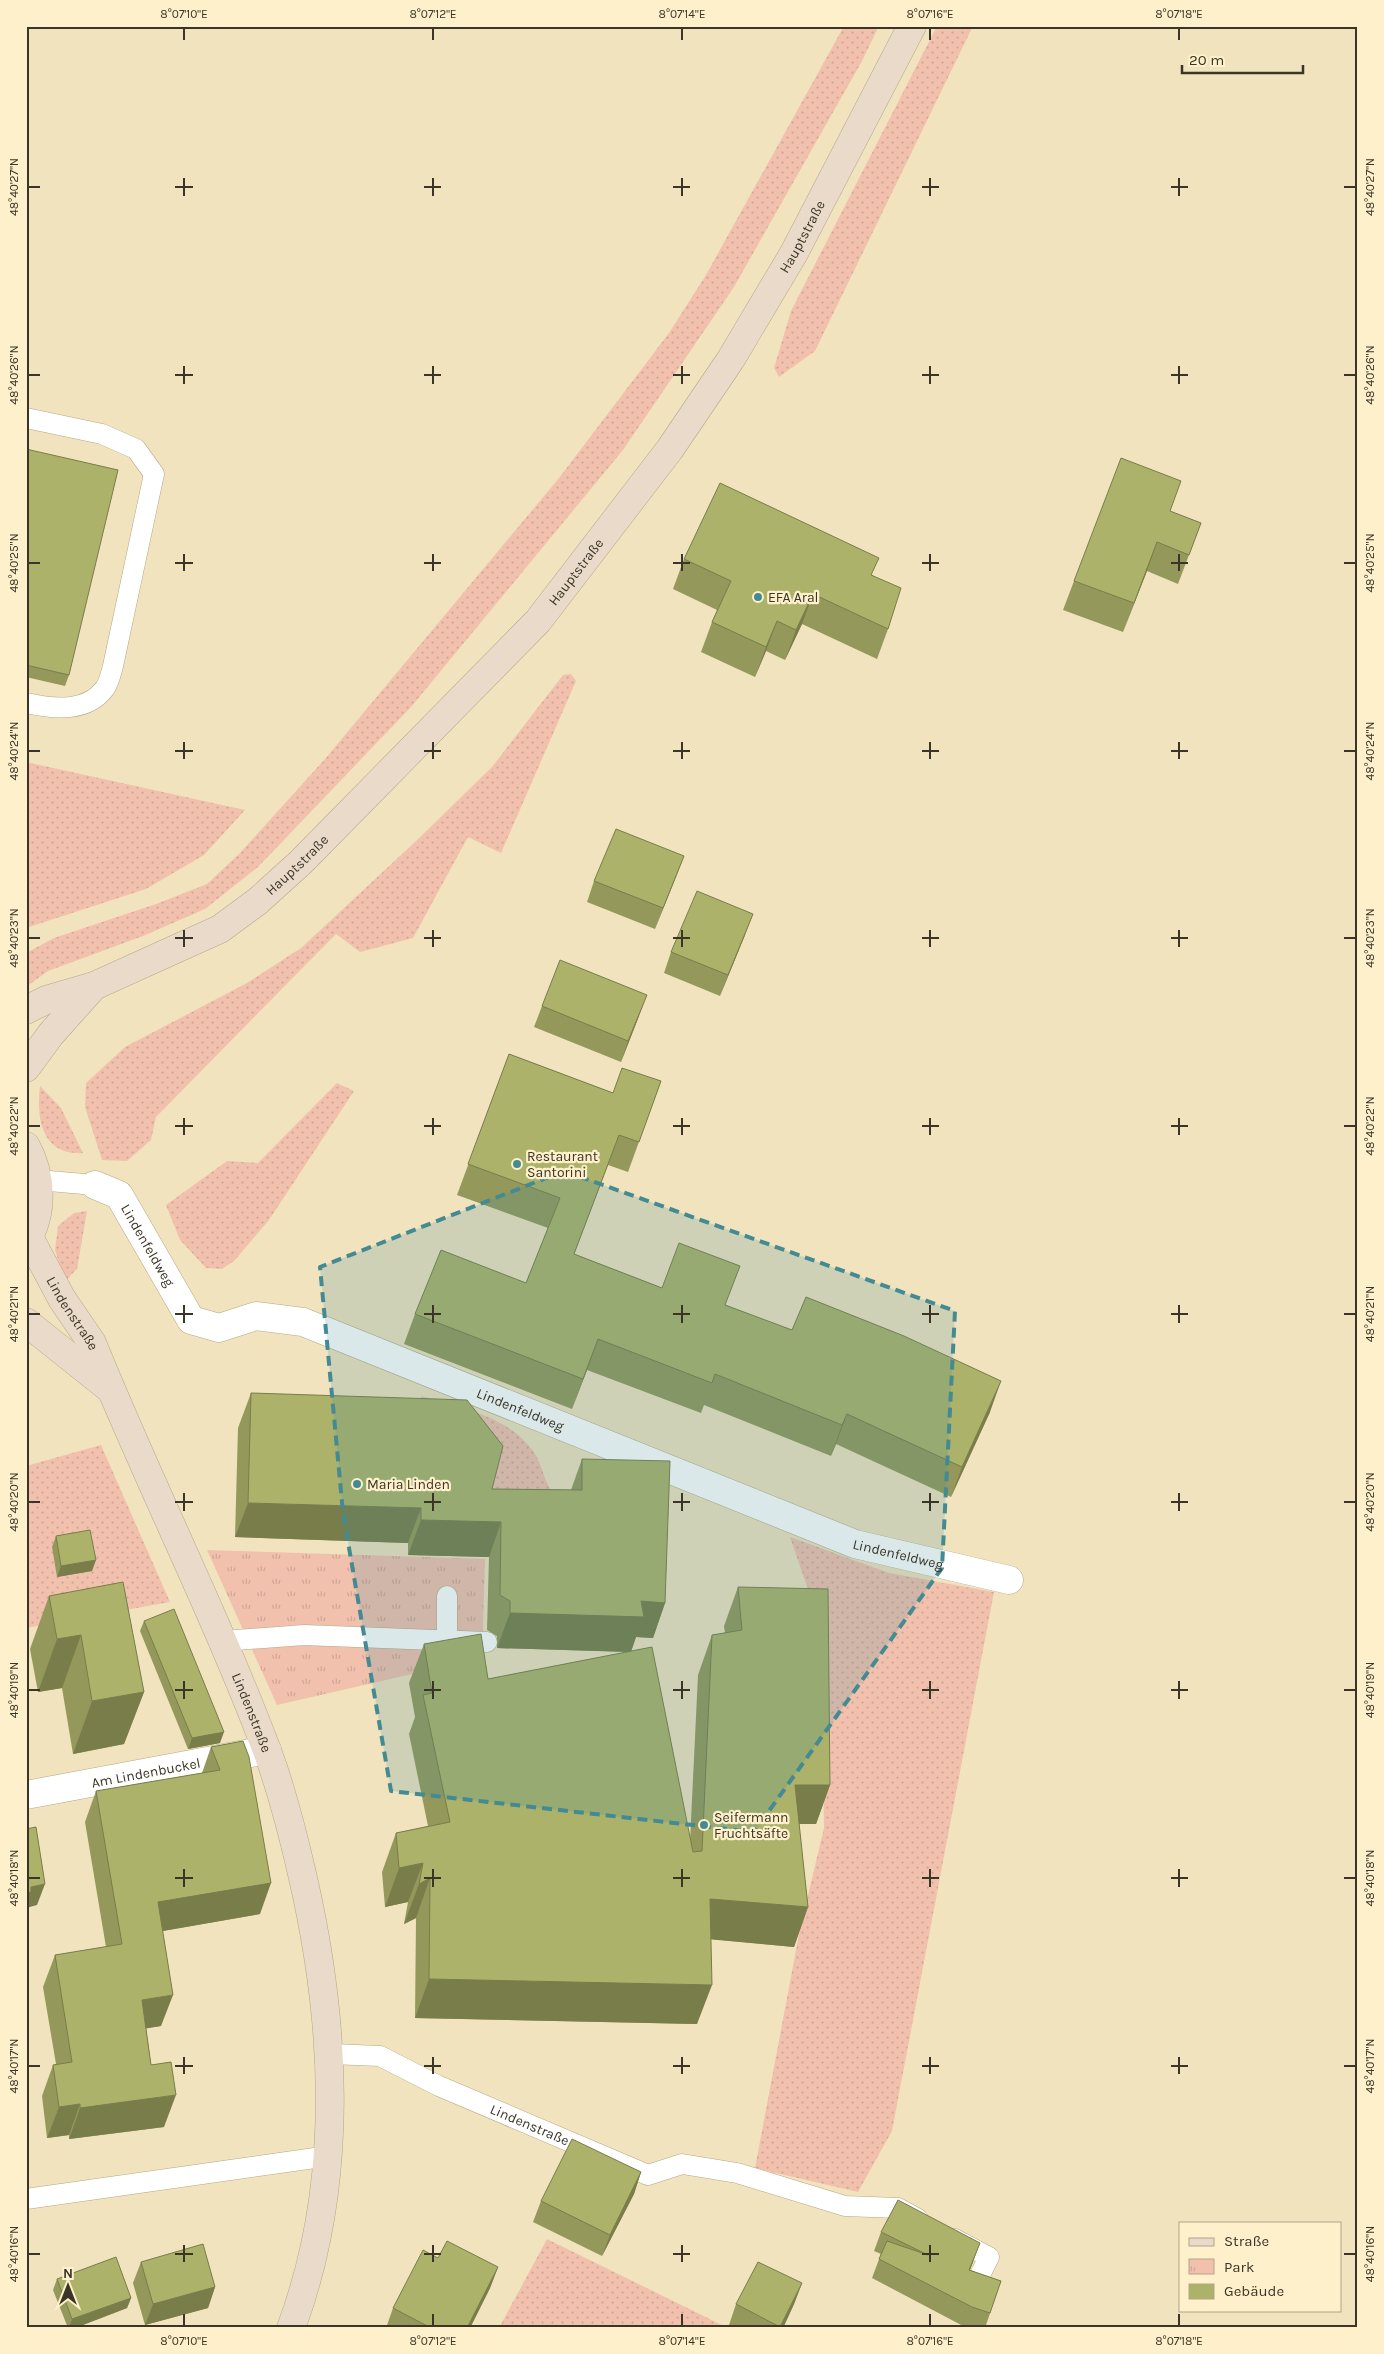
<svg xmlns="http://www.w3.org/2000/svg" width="1384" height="2354" font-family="Karla,sans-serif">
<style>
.grass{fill:url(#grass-dots)}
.park{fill:url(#park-tufts)}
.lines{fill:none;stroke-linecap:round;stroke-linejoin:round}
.lane-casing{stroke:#b5a885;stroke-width:21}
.street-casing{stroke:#b5a885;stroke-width:29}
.secondary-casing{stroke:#b5a885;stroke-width:29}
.lane{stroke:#fff;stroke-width:20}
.street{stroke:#fff;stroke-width:28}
.secondary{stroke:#e9daca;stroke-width:28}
.wall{fill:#94995b}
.shaded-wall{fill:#787d4a}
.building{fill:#acb26a;stroke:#787d4a}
.marked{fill:#448a93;fill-opacity:0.2;stroke:#448a93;stroke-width:4;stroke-dasharray:10 6;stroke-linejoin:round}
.ticks{fill:none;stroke:#3a3527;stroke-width:2}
.poi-dot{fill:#448a93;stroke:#fef0cb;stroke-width:2}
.labels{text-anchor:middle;stroke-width:4.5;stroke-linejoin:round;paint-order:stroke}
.street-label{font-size:14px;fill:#3a3527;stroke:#fef0cb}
.poi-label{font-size:14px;fill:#3a3527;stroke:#fef0cb;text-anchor:start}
.neatline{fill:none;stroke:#3a3527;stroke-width:2}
.ticks-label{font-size:12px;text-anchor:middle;fill:#3a3527}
</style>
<defs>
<pattern id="grass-dots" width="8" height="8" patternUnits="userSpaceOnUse" patternTransform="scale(1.25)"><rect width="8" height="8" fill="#f2c1ae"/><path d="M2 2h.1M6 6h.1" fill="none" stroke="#d0a696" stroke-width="1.8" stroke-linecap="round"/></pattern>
<pattern id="park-tufts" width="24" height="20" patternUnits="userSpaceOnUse" patternTransform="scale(1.25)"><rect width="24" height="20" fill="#f2c1ae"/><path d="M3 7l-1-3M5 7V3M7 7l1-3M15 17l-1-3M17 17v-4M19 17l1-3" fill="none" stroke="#d0a696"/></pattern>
</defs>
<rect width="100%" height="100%" fill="#f1e3be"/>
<path class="grass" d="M 844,26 L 879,26 L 862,61 L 734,287 L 623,450 L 411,707 L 258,867 L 205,909 L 143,936 L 48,971 L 26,987 L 26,953 L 54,938 L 156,904 L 207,884 L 240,853 L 325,759 L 559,478 L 669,333 L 706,275 Z
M 937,26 L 973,26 L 815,351 L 779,377 L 774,368 L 791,311 Z
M 571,674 L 576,681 L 501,853 L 468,837 L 413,938 L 360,952 L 336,934 L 156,1117 L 151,1140 L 127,1161 L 102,1160 L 85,1107 L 86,1083 L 125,1047 L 247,983 L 301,948 L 415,842 L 492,767 L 563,675 Z
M 26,762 L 245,810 L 204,855 L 146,889 L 26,928 Z
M 337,1083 L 354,1091 L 269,1220 L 234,1261 L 222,1269 L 206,1268 L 180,1240 L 166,1205 L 227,1161 L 258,1163 Z
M 40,1086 L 61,1108 L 83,1153 C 42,1156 36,1119 40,1086 Z
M 87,1211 L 77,1269 L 65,1281 L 55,1250 L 58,1226 L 74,1213 Z
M 421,1396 C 460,1408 511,1416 535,1454 C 542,1465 543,1478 552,1492 L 503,1521 L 421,1431 Z
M 101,1445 L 170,1602 L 26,1628 L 26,1466 Z
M 790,1537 L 889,1573 L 994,1592 L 892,2131 L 858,2192 L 755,2168 L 800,1929 L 824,1828 L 821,1627 Z
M 547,2239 L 728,2328 L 499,2328 Z"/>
<path class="park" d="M 207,1550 L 485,1559 L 482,1658 L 277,1705 Z"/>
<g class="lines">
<g class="lane-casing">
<g id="lane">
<path d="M 26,418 L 102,434 L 136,449 L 154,474 L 113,666 C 111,673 109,683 105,688 C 87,713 53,709 26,703"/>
<path d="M 38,1180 L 95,1185"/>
<path d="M 447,1640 L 447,1596"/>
<path d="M 222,1641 L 304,1635 L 487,1642"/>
<path id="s1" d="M 331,2054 L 380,2056 L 439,2086 L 648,2175 L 682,2164 L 737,2173 L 845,2206 L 898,2208 L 918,2219"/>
<path d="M 26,2199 L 329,2156"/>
<path d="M 955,2239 L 989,2257 L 976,2283"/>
</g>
</g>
<g class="street-casing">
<g id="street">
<path id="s2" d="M 95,1185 L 119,1195 L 191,1320 L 219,1328 L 256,1316 L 303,1322 L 855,1544 L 1009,1580"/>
<path id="s3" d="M 26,1795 L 267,1750"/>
</g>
</g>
<g class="secondary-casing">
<g id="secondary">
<path id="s4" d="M 26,1010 L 46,1000 L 94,986 L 220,929 L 258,901 L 301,862 L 538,621 L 670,449 L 731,359 L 794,253 L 912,26"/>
<path d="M 26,1068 L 51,1034 L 94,986"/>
<path d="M 26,1146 C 42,1176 44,1212 26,1242"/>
<path id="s5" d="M 29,1237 L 62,1299 L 92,1343 C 147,1479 214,1611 266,1748 C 282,1790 293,1834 303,1878 C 337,2027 345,2183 291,2328"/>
<path d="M 26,1322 L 110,1389"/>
</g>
</g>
<use href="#lane" class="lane"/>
<use href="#street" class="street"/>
<use href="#secondary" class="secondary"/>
</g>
<path class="wall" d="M 26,449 L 69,675 L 65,686 L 26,677 Z
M 1170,511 L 1201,523 L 1178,584 L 1147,571 L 1123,632 L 1063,610 L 1074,581 Z
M 684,559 L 873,575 L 888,629 L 877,659 L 802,624 L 785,660 L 766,651 L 755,677 L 701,652 L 712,622 L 717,610 L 673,589 Z
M 684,856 L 655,929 L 587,902 L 594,881 Z
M 745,935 L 720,996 L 664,973 L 671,952 Z
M 542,1006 L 639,1016 L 621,1062 L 534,1027 Z
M 509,1054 L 613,1093 L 661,1081 L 628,1172 L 608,1165 L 574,1254 L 662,1288 L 726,1305 L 990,1412 L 951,1497 L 836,1444 L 831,1456 L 704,1405 L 701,1413 L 587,1370 L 572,1409 L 404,1344 L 415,1314 L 526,1283 L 548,1228 L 457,1195 Z
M 251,1393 L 492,1489 L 571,1490 L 582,1459 L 665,1603 L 653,1638 L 636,1637 L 631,1651 L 690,1841 L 698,1675 L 712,1635 L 725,1633 L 724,1626 L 738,1587 L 830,1785 L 816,1824 L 799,1824 L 808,1907 L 794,1947 L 711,1939 L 697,2024 L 415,2018 L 416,1918 L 404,1924 L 408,1902 L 385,1907 L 382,1872 L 396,1833 L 428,1826 L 409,1734 L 415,1717 L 409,1683 L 424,1644 L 488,1679 L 629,1652 L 497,1648 L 497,1636 L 487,1630 L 489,1557 L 408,1555 L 408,1543 L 235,1537 L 238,1428 Z
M 56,1536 L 92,1571 L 57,1577 L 52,1547 Z
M 49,1596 L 144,1692 L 124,1744 L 73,1754 L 62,1688 L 38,1692 L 30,1649 Z
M 144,1621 L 220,1743 L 188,1749 L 140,1631 Z
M 243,1741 L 260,1914 L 162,1931 L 161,2026 L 146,2028 L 151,2065 L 164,2127 L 69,2139 L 69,2135 L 47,2138 L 42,2096 L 53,2065 L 56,2064 L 43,1987 L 55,1955 L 106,1947 L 85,1822 L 96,1791 L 202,1773 L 211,1747 Z
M 641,2172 L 634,2194 L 602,2256 L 533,2222 L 541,2201 Z
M 881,2232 L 973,2262 L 970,2270 L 1001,2281 L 985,2328 L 968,2328 L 965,2327 L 872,2278 L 881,2254 L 874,2251 Z
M 438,2258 L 498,2267 L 490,2288 L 470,2328 L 386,2328 L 393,2308 Z
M 141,2262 L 215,2287 L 208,2308 L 145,2325 L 133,2283 Z
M 57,2279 L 131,2298 L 127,2308 L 75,2328 L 68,2328 L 53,2290 Z
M 802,2283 L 794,2304 L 783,2328 L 733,2328 L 729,2325 L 736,2304 Z"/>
<path class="shaded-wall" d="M 1157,542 L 1147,571 L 1123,632 L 1134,603 Z
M 813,594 L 802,624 L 785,660 L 796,630 Z
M 777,621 L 766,651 L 755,677 L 766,647 Z
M 684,856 L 676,877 L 655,929 L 663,908 Z
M 753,914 L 745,935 L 720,996 L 728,975 Z
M 647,995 L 639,1016 L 621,1062 L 628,1041 Z
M 598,1339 L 587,1370 L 572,1409 L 583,1379 Z
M 1001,1381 L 990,1412 L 951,1497 L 962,1467 Z
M 847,1414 L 836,1444 L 831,1456 L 842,1425 Z
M 248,1503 L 421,1508 L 408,1543 L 235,1537 Z
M 421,1520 L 501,1522 L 489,1557 L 408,1555 Z
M 96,1560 L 92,1571 L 57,1577 L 61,1566 Z
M 641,1601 L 665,1603 L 653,1638 L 636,1637 L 631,1652 L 497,1648 L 510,1613 Z
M 81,1635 L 62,1688 L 38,1692 L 57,1639 Z
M 144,1692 L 124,1744 L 73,1754 L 92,1701 Z
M 224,1732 L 220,1743 L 188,1749 L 192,1738 Z
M 795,1785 L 830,1785 L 816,1824 L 781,1824 Z
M 423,1863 L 408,1902 L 385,1907 L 399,1868 Z
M 430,1878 L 416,1918 L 404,1924 L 419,1884 Z
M 271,1883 L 260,1914 L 146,1934 L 158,1902 Z
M 45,1884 L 37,1905 L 26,1908 L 26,1893 L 31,1887 Z
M 710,1899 L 808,1907 L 794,1947 L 696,1938 Z
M 429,1979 L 712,1985 L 697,2024 L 415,2018 Z
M 173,1995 L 161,2026 L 131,2031 L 142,2000 Z
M 176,2095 L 164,2127 L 69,2139 L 80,2108 Z
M 80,2104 L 69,2135 L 47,2138 L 59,2107 Z
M 641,2172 L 634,2194 L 602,2256 L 610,2235 Z
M 980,2243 L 973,2262 L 962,2289 L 969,2270 Z
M 498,2267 L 490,2288 L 470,2328 L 467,2328 Z
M 802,2283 L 794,2304 L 783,2328 L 780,2328 Z
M 215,2287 L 208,2308 L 145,2325 L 153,2304 Z
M 131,2298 L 127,2308 L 75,2328 L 69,2328 L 72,2319 Z"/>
<path class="building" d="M 26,449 L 118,470 L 69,675 L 26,665 Z
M 1121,458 L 1181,481 L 1170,511 L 1201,523 L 1189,555 L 1157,542 L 1134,603 L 1074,581 Z
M 720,483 L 879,558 L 871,575 L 901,588 L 888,629 L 813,594 L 796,630 L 777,621 L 766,647 L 712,622 L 731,581 L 684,559 Z
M 616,829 L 684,856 L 663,908 L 594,881 Z
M 697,891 L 753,914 L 728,975 L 671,952 Z
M 560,960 L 647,995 L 628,1041 L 542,1006 Z
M 509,1054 L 613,1093 L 622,1068 L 661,1081 L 639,1142 L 619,1135 L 574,1254 L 662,1288 L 679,1243 L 740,1266 L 725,1305 L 792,1330 L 806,1297 L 904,1336 L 1001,1381 L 962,1467 L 847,1414 L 842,1425 L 715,1374 L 712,1383 L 598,1339 L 583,1379 L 415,1314 L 441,1250 L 526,1283 L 560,1198 L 468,1164 Z
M 251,1393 L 467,1400 L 503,1446 L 492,1489 L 582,1490 L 582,1459 L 670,1461 L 665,1603 L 641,1601 L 644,1617 L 510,1613 L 510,1601 L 500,1595 L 501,1522 L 421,1520 L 421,1508 L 248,1503 Z
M 90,1530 L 96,1560 L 61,1566 L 56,1536 Z
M 123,1582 L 144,1692 L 92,1701 L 81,1635 L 57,1639 L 49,1596 Z
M 738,1587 L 828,1589 L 830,1785 L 795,1785 L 808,1907 L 710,1899 L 712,1985 L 429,1979 L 430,1878 L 419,1884 L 423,1863 L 399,1868 L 396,1833 L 450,1822 L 423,1695 L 432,1693 L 424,1644 L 481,1634 L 488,1679 L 652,1647 L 693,1852 L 702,1851 L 712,1635 L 742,1630 Z
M 174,1609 L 224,1732 L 192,1738 L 144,1621 Z
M 243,1741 L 249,1757 L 271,1883 L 158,1902 L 173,1995 L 142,2000 L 151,2065 L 171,2062 L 176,2095 L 80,2108 L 80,2104 L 59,2107 L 53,2065 L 72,2062 L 55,1955 L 122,1944 L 96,1791 L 220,1770 L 211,1747 Z
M 36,1827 L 45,1884 L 31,1887 L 31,1892 L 26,1893 L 26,1829 Z
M 572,2139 L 641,2172 L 610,2235 L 541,2201 Z
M 898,2200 L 980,2243 L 969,2270 L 1001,2281 L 990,2313 L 972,2307 L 879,2259 L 887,2241 L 928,2255 L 881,2232 Z
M 447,2241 L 498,2267 L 467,2328 L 431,2328 L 393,2308 L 423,2250 L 438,2258 Z
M 203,2244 L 215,2287 L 153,2304 L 141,2262 Z
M 116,2257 L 131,2298 L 72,2319 L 57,2279 Z
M 758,2262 L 802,2283 L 780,2327 L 736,2304 Z"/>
<path class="marked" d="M 564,1171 L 955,1311 L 942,1568 L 754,1832 L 391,1791 L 343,1513 L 320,1267 Z"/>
<path class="ticks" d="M 184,28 L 184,40M 433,28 L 433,40M 682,28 L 682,40M 930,28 L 930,40M 1179,28 L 1179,40M 184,178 L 184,196M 433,178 L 433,196M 682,178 L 682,196M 930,178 L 930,196M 1179,178 L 1179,196M 28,187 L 40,187M 175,187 L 193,187M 424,187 L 441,187M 673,187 L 690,187M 922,187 L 939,187M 1171,187 L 1188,187M 1344,187 L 1356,187M 184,366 L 184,384M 433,366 L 433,384M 682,366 L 682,384M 930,366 L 930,384M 1179,366 L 1179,384M 28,375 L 40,375M 175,375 L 193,375M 424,375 L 441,375M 673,375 L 690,375M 922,375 L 939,375M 1171,375 L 1188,375M 1344,375 L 1356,375M 184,554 L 184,571M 433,554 L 433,571M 682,554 L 682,571M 930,554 L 930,571M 1179,554 L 1179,571M 28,563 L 40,563M 175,563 L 193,563M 424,563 L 441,563M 673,563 L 690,563M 922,563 L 939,563M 1171,563 L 1188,563M 1344,563 L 1356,563M 184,742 L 184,759M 433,742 L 433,759M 682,742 L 682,759M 930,742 L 930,759M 1179,742 L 1179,759M 28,751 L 40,751M 175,751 L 193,751M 424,751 L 441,751M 673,751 L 690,751M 922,751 L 939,751M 1171,751 L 1188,751M 1344,751 L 1356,751M 184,930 L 184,947M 433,930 L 433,947M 682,930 L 682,947M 930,930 L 930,947M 1179,930 L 1179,947M 28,938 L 40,938M 175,938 L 193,938M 424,938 L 441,938M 673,938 L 690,938M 922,938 L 939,938M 1171,938 L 1188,938M 1344,938 L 1356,938M 184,1118 L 184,1135M 433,1118 L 433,1135M 682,1118 L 682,1135M 930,1118 L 930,1135M 1179,1118 L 1179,1135M 28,1126 L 40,1126M 175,1126 L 193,1126M 424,1126 L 441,1126M 673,1126 L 690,1126M 922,1126 L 939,1126M 1171,1126 L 1188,1126M 1344,1126 L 1356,1126M 184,1305 L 184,1323M 433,1305 L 433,1323M 682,1305 L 682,1323M 930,1305 L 930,1323M 1179,1305 L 1179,1323M 28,1314 L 40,1314M 175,1314 L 193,1314M 424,1314 L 441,1314M 673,1314 L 690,1314M 922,1314 L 939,1314M 1171,1314 L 1188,1314M 1344,1314 L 1356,1314M 184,1493 L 184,1511M 433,1493 L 433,1511M 682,1493 L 682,1511M 930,1493 L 930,1511M 1179,1493 L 1179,1511M 28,1502 L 40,1502M 175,1502 L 193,1502M 424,1502 L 441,1502M 673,1502 L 690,1502M 922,1502 L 939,1502M 1171,1502 L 1188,1502M 1344,1502 L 1356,1502M 184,1681 L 184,1699M 433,1681 L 433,1699M 682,1681 L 682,1699M 930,1681 L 930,1699M 1179,1681 L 1179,1699M 28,1690 L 40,1690M 175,1690 L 193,1690M 424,1690 L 441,1690M 673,1690 L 690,1690M 922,1690 L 939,1690M 1171,1690 L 1188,1690M 1344,1690 L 1356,1690M 184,1869 L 184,1887M 433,1869 L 433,1887M 682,1869 L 682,1887M 930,1869 L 930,1887M 1179,1869 L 1179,1887M 28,1878 L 40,1878M 175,1878 L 193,1878M 424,1878 L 441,1878M 673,1878 L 690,1878M 922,1878 L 939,1878M 1171,1878 L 1188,1878M 1344,1878 L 1356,1878M 184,2057 L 184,2074M 433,2057 L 433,2074M 682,2057 L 682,2074M 930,2057 L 930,2074M 1179,2057 L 1179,2074M 28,2066 L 40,2066M 175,2066 L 193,2066M 424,2066 L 441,2066M 673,2066 L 690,2066M 922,2066 L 939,2066M 1171,2066 L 1188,2066M 1344,2066 L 1356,2066M 184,2245 L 184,2262M 433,2245 L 433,2262M 682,2245 L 682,2262M 930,2245 L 930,2262M 28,2254 L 40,2254M 175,2254 L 193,2254M 424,2254 L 441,2254M 673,2254 L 690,2254M 922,2254 L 939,2254M 1344,2254 L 1356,2254M 184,2314 L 184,2326M 433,2314 L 433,2326M 682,2314 L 682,2326M 930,2314 L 930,2326M 1179,2314 L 1179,2326"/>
<g class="poi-dot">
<circle cx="758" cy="597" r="5"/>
<circle cx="517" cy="1164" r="5"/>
<circle cx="357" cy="1484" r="5"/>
<circle cx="704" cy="1825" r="5"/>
</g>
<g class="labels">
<g class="street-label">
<text dy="5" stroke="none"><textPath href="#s4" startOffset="1121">Hauptstraße</textPath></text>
<text dy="5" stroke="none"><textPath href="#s4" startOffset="716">Hauptstraße</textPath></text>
<text dy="5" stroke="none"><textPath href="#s4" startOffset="311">Hauptstraße</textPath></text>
<text dy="5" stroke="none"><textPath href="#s2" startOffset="84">Lindenfeldweg</textPath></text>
<text dy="5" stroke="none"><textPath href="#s5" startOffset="88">Lindenstraße</textPath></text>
<text dy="5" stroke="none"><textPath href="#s2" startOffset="520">Lindenfeldweg</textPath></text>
<text dy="5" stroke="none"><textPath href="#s2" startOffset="925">Lindenfeldweg</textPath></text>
<text dy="5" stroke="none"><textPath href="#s5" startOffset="526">Lindenstraße</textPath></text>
<text dy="5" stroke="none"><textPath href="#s3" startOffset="122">Am Lindenbuckel</textPath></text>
<text dy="5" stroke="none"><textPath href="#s1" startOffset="214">Lindenstraße</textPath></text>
</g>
<g class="poi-label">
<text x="768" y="602">EFA Aral</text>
<text x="527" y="1161">Restaurant<tspan x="527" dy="16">Santorini</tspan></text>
<text x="367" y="1489">Maria Linden</text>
<text x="714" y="1822">Seifermann<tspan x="714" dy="16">Fruchtsäfte</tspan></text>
</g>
</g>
<rect width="1384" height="2354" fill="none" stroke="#fef0cb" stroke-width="55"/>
<rect x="1179" y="2222" width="162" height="90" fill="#fef0cb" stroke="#b0a589"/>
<rect x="1189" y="2238" width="25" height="8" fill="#e9daca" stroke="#b0a589"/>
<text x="1224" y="2246" font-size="15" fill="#3a3527">Straße</text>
<rect x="1189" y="2259" width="25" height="15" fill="url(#park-tufts)" stroke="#b0a589"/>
<text x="1224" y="2272" font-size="15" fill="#3a3527">Park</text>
<rect x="1189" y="2284" width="25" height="15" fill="#acb26a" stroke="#b0a589"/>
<text x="1224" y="2296" font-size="15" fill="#3a3527">Gebäude</text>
<g transform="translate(68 2286)" stroke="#fef0cb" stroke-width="4" paint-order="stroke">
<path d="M0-4L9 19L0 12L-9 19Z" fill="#3a3527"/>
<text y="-8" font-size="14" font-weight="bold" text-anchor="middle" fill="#3a3527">N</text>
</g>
<path d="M1182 65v8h121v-8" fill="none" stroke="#3a3527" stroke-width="2.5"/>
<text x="1189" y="65" font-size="15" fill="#3a3527" stroke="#fef0cb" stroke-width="4" paint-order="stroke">20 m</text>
<rect x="28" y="28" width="1328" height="2298" class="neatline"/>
<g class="ticks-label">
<text x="184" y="18">8°07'10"E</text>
<text x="433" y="18">8°07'12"E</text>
<text x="682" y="18">8°07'14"E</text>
<text x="930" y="18">8°07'16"E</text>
<text x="1179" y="18">8°07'18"E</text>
<text transform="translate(14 187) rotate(-90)" y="4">48°40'27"N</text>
<text transform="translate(1370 187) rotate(-90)" y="4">48°40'27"N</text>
<text transform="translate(14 375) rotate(-90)" y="4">48°40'26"N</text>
<text transform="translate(1370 375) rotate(-90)" y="4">48°40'26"N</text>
<text transform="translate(14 563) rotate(-90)" y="4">48°40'25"N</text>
<text transform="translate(1370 563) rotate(-90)" y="4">48°40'25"N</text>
<text transform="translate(14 751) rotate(-90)" y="4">48°40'24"N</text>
<text transform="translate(1370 751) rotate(-90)" y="4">48°40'24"N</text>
<text transform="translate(14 938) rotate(-90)" y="4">48°40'23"N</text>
<text transform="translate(1370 938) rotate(-90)" y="4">48°40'23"N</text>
<text transform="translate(14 1126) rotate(-90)" y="4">48°40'22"N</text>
<text transform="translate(1370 1126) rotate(-90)" y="4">48°40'22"N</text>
<text transform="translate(14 1314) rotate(-90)" y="4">48°40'21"N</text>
<text transform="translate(1370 1314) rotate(-90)" y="4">48°40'21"N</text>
<text transform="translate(14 1502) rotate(-90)" y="4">48°40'20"N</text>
<text transform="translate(1370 1502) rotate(-90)" y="4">48°40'20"N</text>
<text transform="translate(14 1690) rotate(-90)" y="4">48°40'19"N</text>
<text transform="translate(1370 1690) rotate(-90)" y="4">48°40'19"N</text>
<text transform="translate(14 1878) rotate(-90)" y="4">48°40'18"N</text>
<text transform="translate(1370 1878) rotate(-90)" y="4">48°40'18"N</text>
<text transform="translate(14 2066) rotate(-90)" y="4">48°40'17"N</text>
<text transform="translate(1370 2066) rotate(-90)" y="4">48°40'17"N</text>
<text transform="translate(14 2254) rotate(-90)" y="4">48°40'16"N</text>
<text transform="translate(1370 2254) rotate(-90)" y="4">48°40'16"N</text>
<text x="184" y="2345">8°07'10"E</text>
<text x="433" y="2345">8°07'12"E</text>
<text x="682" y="2345">8°07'14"E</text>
<text x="930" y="2345">8°07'16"E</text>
<text x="1179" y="2345">8°07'18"E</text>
</g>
</svg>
